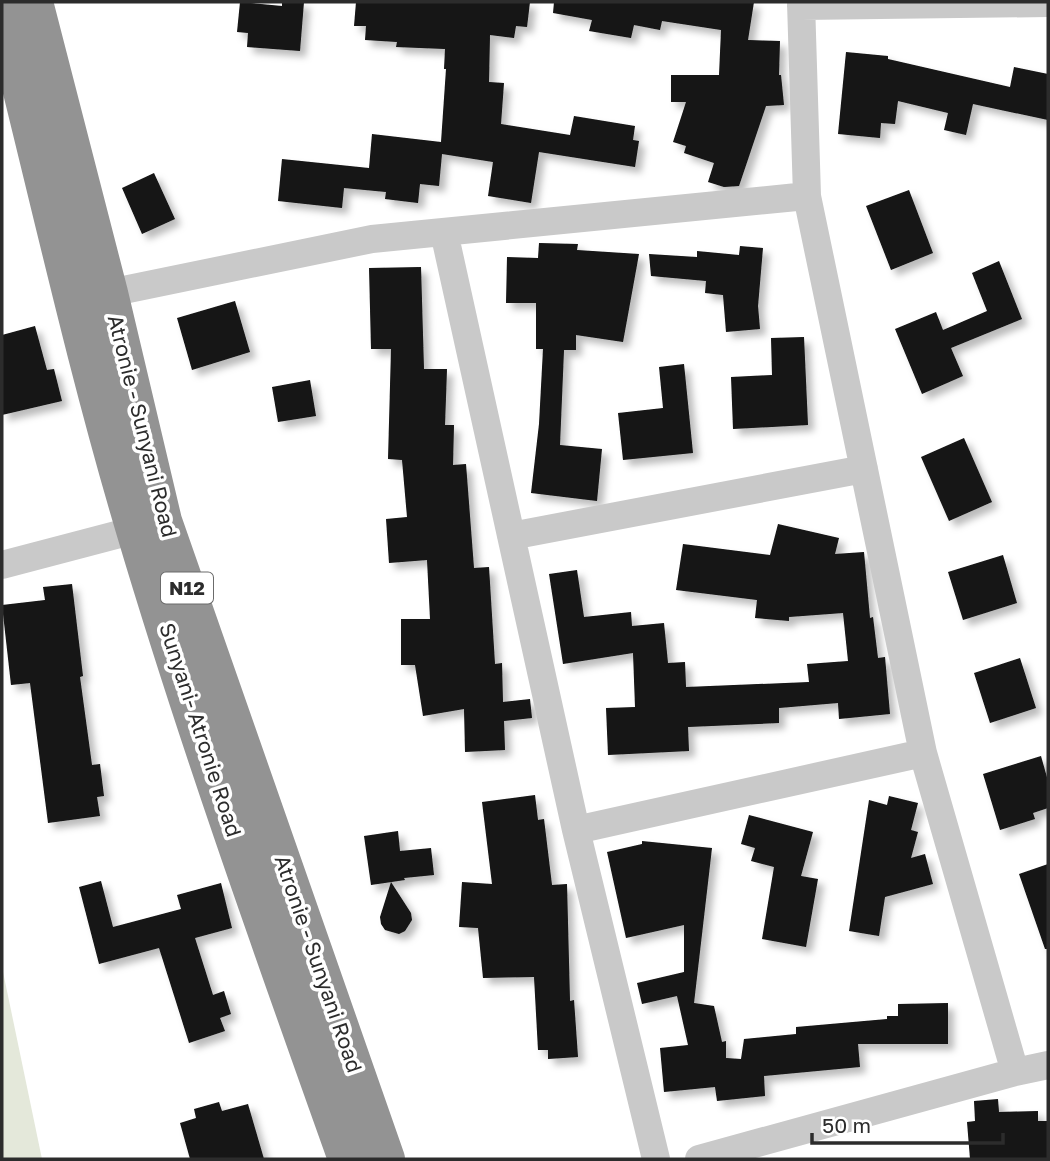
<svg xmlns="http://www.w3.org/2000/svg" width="1050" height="1161" font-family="'Golos Text',sans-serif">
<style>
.green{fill:#e4e8da}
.building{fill:#131313;filter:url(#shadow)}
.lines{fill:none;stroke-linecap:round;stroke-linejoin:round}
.street{stroke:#c9c9c9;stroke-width:28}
.highway{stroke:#939393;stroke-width:38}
.labels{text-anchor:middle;stroke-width:7;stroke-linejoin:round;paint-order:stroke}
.shield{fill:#fff;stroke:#6b6b6b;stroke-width:2}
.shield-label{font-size:19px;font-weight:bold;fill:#2c2c2c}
.street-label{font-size:21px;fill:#2c2c2c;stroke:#fff}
</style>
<defs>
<filter id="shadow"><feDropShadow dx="6" dy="6" stdDeviation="3.5" flood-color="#0004"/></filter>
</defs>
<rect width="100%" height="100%" fill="#fff"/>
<path class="green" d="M 2,967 L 42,1159 L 2,1159 Z"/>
<path class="building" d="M 240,2 L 282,6 L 282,2 L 304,2 L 300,51 L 247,47 L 248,33 L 237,32 Z
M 356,2 L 530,2 L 527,27 L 516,26 L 514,38 L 490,35 L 489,82 L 504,83 L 501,124 L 570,135 L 574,116 L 635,126 L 633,140 L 639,141 L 635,167 L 539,152 L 531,203 L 488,196 L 493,162 L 442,154 L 439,186 L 420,184 L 418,203 L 385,199 L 386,192 L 344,188 L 342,208 L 278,201 L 282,159 L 369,168 L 372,134 L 441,142 L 446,69 L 444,69 L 445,49 L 396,47 L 397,42 L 365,40 L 366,26 L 354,26 Z
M 554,2 L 754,2 L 748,40 L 780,41 L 779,75 L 781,75 L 784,105 L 766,106 L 739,186 L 724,187 L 708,182 L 714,163 L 684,153 L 686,146 L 673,142 L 686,102 L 671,102 L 671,75 L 719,75 L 721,30 L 662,21 L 660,30 L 634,25 L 631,38 L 589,31 L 592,20 L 553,13 Z
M 846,52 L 888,56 L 888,59 L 1010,87 L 1014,67 L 1048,74 L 1048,120 L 973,104 L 966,135 L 944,130 L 948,113 L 898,101 L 895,124 L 881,123 L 880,138 L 838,134 Z
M 154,173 L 175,219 L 142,234 L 122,188 Z
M 909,190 L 933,253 L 891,270 L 866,206 Z
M 539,243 L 578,244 L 577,250 L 639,254 L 623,342 L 576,335 L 576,350 L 564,350 L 560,445 L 602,449 L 597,501 L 531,493 L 539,424 L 543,349 L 536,349 L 536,303 L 506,303 L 507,257 L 538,258 Z
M 740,246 L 763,248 L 758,306 L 760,329 L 726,332 L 723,295 L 705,293 L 706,281 L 651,276 L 649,254 L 697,257 L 697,251 L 739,255 Z
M 999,261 L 1022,319 L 951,348 L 963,376 L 922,394 L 895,329 L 936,312 L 943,330 L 987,311 L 972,273 Z
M 421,267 L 424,369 L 447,369 L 445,425 L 454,425 L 453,465 L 466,464 L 474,568 L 489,567 L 495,664 L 502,663 L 503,702 L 530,699 L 532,718 L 504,721 L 505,750 L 465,752 L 464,709 L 423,716 L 415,665 L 401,665 L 401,619 L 430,619 L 427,560 L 389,563 L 386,519 L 407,517 L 402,460 L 388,459 L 391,349 L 371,349 L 369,268 Z
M 235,301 L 250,352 L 192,370 L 177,318 Z
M 35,326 L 47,370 L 54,369 L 62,401 L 2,415 L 2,335 Z
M 804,337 L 808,425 L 733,429 L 731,377 L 772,375 L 771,338 Z
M 684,364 L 693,453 L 623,460 L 618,413 L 663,408 L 659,367 Z
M 310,380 L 316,416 L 278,422 L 272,387 Z
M 964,438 L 992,502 L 949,521 L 921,457 Z
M 778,524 L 839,538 L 835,554 L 864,552 L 870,618 L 873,617 L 878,658 L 885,657 L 890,714 L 839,719 L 838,703 L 779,708 L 779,723 L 688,727 L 689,751 L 608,755 L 606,708 L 635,707 L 633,653 L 563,664 L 549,574 L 577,570 L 584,617 L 631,612 L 632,626 L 664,623 L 668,663 L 685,662 L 686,687 L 809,682 L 807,664 L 848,661 L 843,613 L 789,617 L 789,621 L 755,618 L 757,600 L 676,590 L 683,544 L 770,555 Z
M 1003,555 L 1017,603 L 963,620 L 948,572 Z
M 72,584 L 83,676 L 80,677 L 92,765 L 100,764 L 104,796 L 97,797 L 100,816 L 48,823 L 30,683 L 11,685 L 2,605 L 45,600 L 43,587 Z
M 1020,658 L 1036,708 L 990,723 L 974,673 Z
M 1041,756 L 1048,781 L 1048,808 L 1033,813 L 1035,819 L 1000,830 L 983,774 Z
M 535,795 L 538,820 L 544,819 L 552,885 L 567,884 L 570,1001 L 574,1000 L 578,1057 L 548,1059 L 548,1050 L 538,1050 L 534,977 L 483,978 L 478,928 L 459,927 L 462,882 L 492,884 L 482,802 Z
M 889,796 L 918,803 L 911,830 L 918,832 L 911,858 L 925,854 L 933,884 L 885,897 L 879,936 L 849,931 L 869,800 L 887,805 Z
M 749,815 L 813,832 L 801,876 L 818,879 L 806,947 L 762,939 L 774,867 L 751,861 L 755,848 L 741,844 Z
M 398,831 L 400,851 L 431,848 L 434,875 L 404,878 L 405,880 L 371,885 L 364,836 Z
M 642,841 L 712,848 L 694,1003 L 714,1006 L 722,1042 L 726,1041 L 726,1058 L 741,1059 L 744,1039 L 796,1034 L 796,1027 L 887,1019 L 887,1016 L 898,1016 L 898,1004 L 948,1003 L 948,1044 L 858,1044 L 860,1067 L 764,1076 L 765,1096 L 717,1101 L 715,1087 L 664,1092 L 660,1048 L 688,1045 L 677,996 L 642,1004 L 637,983 L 684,972 L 684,925 L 626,938 L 607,852 L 642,844 Z
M 1048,864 L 1048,949 L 1045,949 L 1019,874 Z
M 101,881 L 113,927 L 181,909 L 177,895 L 221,883 L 232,928 L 195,938 L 213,995 L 224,991 L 231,1014 L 220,1018 L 225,1031 L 189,1043 L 159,948 L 99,964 L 79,887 Z
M 391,882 L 411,913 L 412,920 L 405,931 L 399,934 L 385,930 L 381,924 L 380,917 Z
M 998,1099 L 999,1112 L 1038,1111 L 1038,1121 L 1048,1121 L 1048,1159 L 970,1159 L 967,1122 L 975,1121 L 974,1101 Z
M 219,1102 L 222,1111 L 248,1104 L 264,1159 L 190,1159 L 180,1123 L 196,1118 L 194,1109 Z"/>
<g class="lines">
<path class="street" d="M 801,2 L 807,196 L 923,753
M 801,6 L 1048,3
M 444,232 L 576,830
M 109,293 L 372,239 L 807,196
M 511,536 L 864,469
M 2,565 L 135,530
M 656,1159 L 576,830 L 923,753 L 1015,1072
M 699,1159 L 1015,1072 L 1048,1065"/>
<path class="highway" d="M 34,2 L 109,293 L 163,521 L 386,1159
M 2,11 C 46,184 84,359 135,530 C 198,742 273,951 347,1159"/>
</g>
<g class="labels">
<rect class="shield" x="161" y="572.5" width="52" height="31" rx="5"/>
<g class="shield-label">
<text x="187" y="595">N12</text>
</g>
<g class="street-label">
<text transform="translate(142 426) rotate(76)" y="7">Atronie - Sunyani Road</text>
<text transform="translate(200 730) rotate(72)" y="7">Sunyani- Atronie Road</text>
<text transform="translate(318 964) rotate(71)" y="7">Atronie - Sunyani Road</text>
</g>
</g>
<rect width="1050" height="1161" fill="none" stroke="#2c2c2c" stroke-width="7"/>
<path d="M812 1133v10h191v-10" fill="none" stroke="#2c2c2c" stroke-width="3.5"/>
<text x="822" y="1133" font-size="21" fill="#2c2c2c" stroke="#ffffff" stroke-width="5" paint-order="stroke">50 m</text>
</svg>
